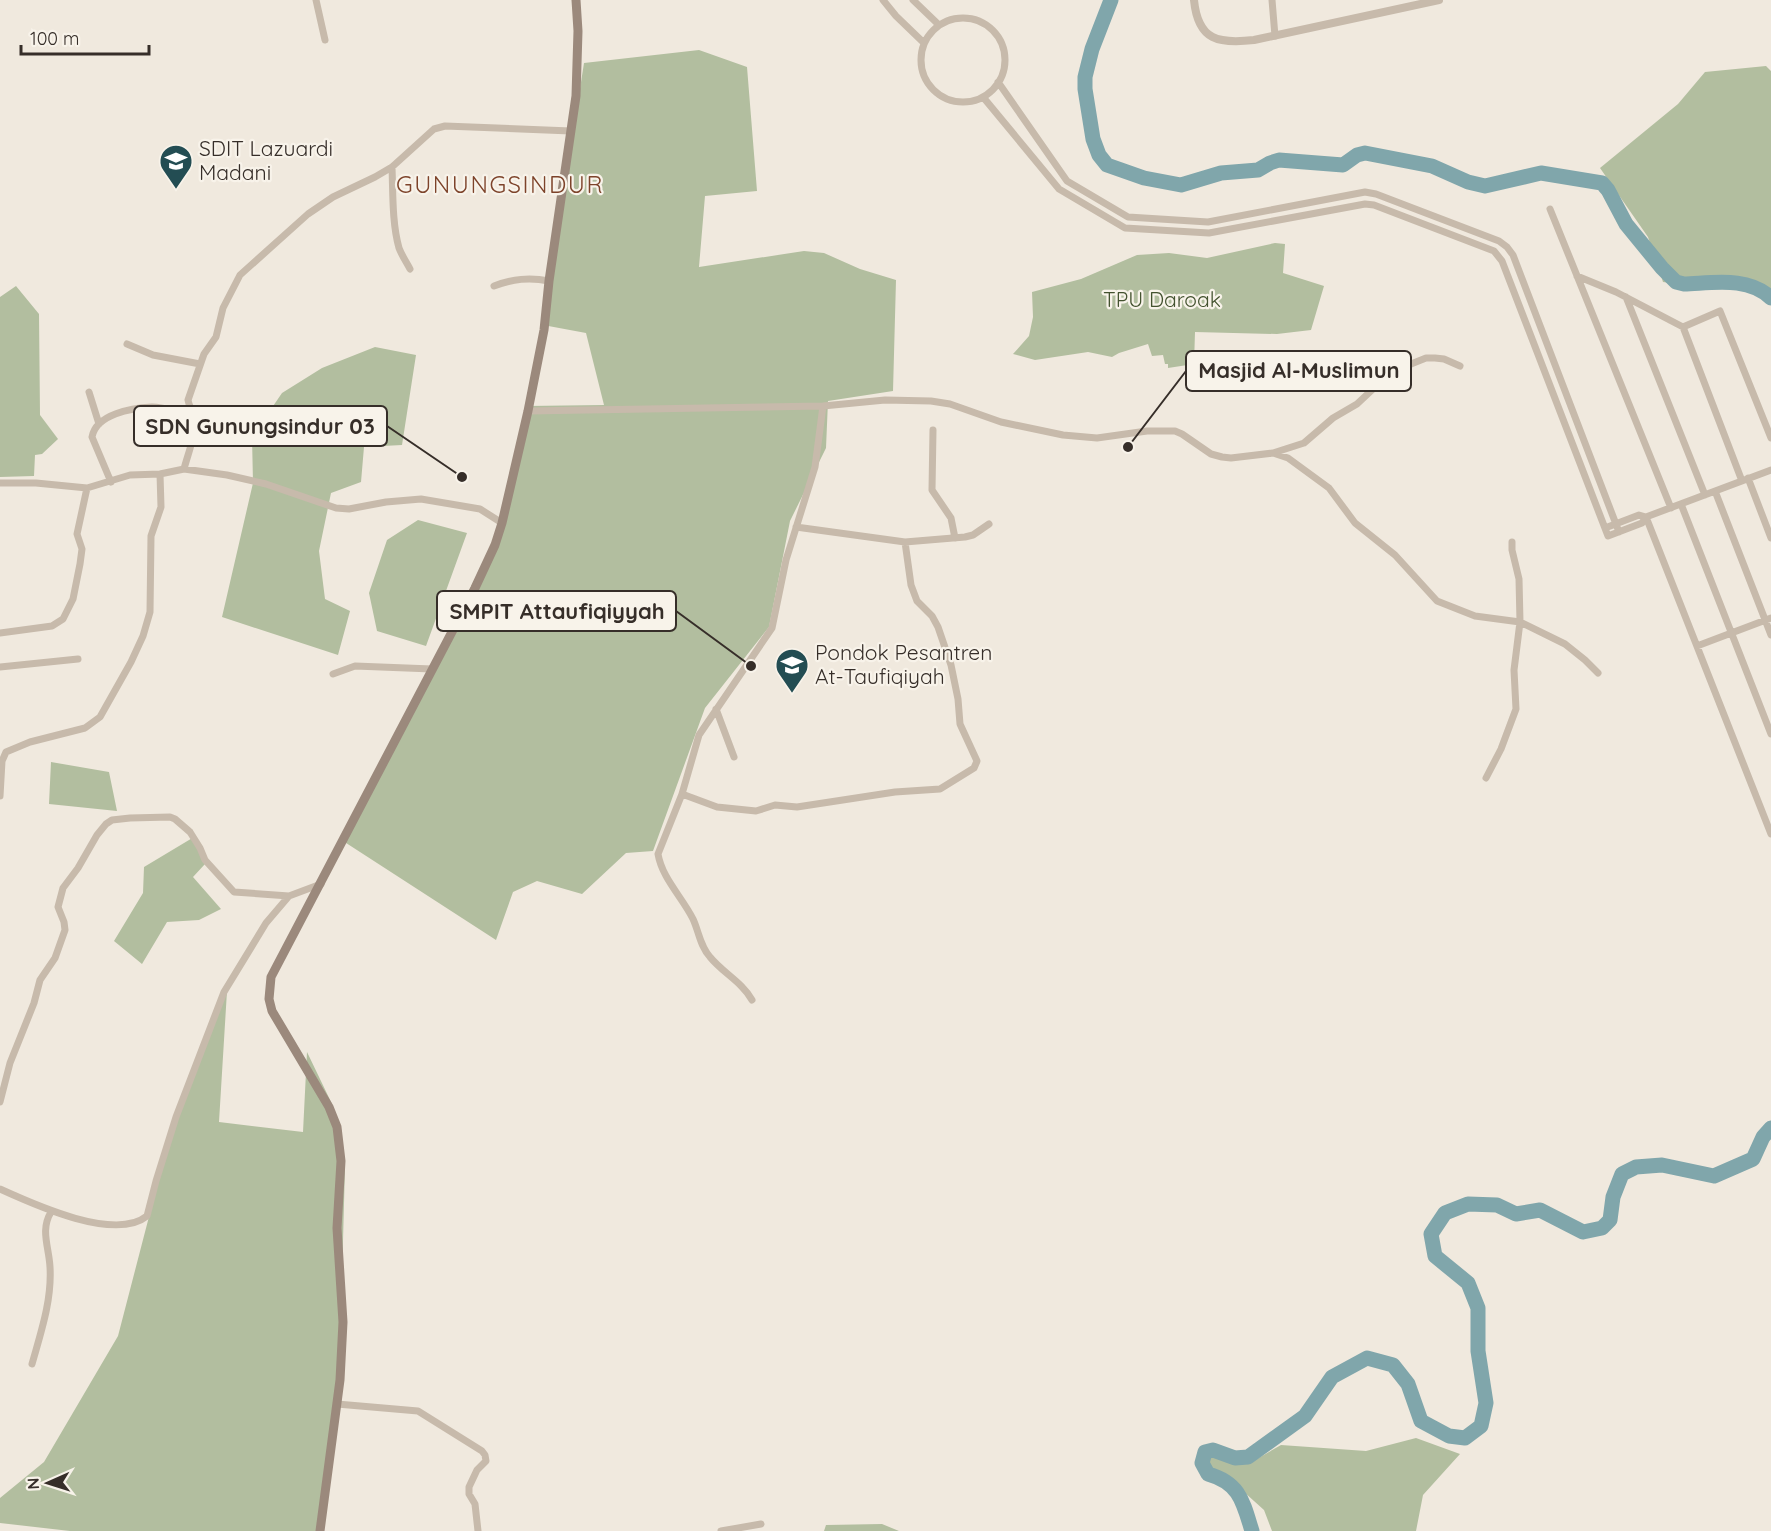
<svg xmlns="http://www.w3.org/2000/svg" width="1771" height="1531" font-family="Quicksand,sans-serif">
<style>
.green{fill:#b2be9f}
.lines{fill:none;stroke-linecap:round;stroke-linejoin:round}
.river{stroke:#80a6ab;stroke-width:15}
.minor{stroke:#c7baab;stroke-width:7}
.tertiary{stroke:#c7baab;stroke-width:8}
.secondary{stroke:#9b897c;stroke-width:9}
.labels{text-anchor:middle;stroke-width:4.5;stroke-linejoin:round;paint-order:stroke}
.poi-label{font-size:21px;fill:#362e29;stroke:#f8f3ea;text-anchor:start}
.park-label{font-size:21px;fill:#43522f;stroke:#f8f3ea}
.quarter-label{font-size:24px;letter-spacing:1.5px;fill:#7d432a;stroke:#f8f3ea}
.leader{fill:none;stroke:#362e29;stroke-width:2}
.callout-dot{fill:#362e29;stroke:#f8f3ea;stroke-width:2}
.callout{fill:#f8f3ea;stroke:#362e29;stroke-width:2}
.callout-label{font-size:22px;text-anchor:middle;font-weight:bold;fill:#362e29}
</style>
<rect width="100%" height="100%" fill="#f0e9de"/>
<path class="green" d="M 699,50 L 747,67 L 757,191 L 705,196 L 699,267 L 804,251 L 824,253 L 860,269 L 896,280 L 893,391 L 828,401 L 826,448 L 790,521 L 769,627 L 705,708 L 653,851 L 626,853 L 582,894 L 537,881 L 513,892 L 496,940 L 343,841 L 499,531 L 527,406 L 604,405 L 586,333 L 543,325 L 584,63 Z
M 1766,66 L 1771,71 L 1771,298 L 1762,284 L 1742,279 L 1698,287 L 1663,282 L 1648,237 L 1600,168 L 1678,104 L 1705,72 Z
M 1275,243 L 1285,244 L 1283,273 L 1324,286 L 1311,330 L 1277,334 L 1195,332 L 1194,364 L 1168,368 L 1168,364 L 1165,364 L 1163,355 L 1152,356 L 1148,344 L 1119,353 L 1112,357 L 1088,352 L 1035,360 L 1013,354 L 1029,336 L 1033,317 L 1032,292 L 1081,279 L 1137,255 L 1169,253 L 1207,258 Z
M 16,286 L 39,314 L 40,415 L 58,439 L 42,454 L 35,455 L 34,476 L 0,477 L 0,297 Z
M 375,347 L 416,355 L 402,445 L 364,447 L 361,482 L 331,493 L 319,551 L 325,599 L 350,611 L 338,655 L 222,617 L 253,483 L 252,437 L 282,393 L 322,368 Z
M 418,520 L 467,533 L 426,646 L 377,631 L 369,593 L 387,540 Z
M 51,762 L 109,772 L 117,811 L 49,804 Z
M 194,837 L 205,864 L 193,877 L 221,909 L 199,920 L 167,922 L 142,964 L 114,941 L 143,893 L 144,867 Z
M 227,991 L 219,1122 L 303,1132 L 307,1052 L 332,1104 L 345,1166 L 340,1353 L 320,1531 L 70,1531 L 0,1523 L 0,1498 L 44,1462 L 118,1336 L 165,1155 L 198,1056 Z
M 1416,1438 L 1460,1454 L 1423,1495 L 1416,1531 L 1272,1531 L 1264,1510 L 1234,1483 L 1207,1474 L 1205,1461 L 1213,1454 L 1255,1460 L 1281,1445 L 1366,1451 Z
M 882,1524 L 899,1531 L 824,1531 L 826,1525 Z"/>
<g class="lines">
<path class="river" d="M 1111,0 L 1092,49 L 1085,77 L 1085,89 L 1093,139 L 1099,155 L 1107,165 L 1144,178 L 1181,185 L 1221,173 L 1258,170 L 1270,163 L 1279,160 L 1343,165 L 1357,155 L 1365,153 L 1432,166 L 1468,182 L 1485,186 L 1541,173 L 1602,183 L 1608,190 L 1626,224 L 1662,268 L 1676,282 L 1684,284 C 1713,283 1748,276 1771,298
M 1252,1531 C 1243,1502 1240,1483 1208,1474 L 1202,1463 L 1205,1452 L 1213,1450 L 1235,1458 L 1248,1457 L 1305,1416 L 1332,1377 L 1367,1358 L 1393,1365 L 1408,1384 L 1421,1421 L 1449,1436 L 1465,1438 L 1481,1426 L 1486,1403 L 1478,1351 L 1478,1308 L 1468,1283 L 1435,1256 L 1431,1234 L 1445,1213 L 1468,1204 L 1497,1205 L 1516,1214 L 1540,1210 L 1583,1232 L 1602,1228 L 1610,1220 L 1613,1197 L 1622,1174 L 1636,1167 L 1662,1165 L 1714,1176 L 1753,1159 L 1763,1137 L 1771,1128"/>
<path class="minor" d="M 316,0 L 325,40
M 883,0 L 896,16 L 924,43
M 913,0 L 939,25
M 1272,0 L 1275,36
M921 60a42 42 0 1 1 84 0a42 42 0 1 1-84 0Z
M 998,82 L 1067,181 L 1128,217 L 1208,222 L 1365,192 L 1376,194 L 1499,241 L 1507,247 L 1513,255 L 1619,532
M 983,97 L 1059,189 L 1125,228 L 1209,233 L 1365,204 L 1374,205 L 1494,251 L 1502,261 L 1608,536 L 1642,523 L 1646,517 L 1771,470
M 392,167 C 393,193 392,223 399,248 C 402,256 407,263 410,269
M 1550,209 L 1671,508
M 1577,276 L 1616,292 L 1683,327 L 1720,311 L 1771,438
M 494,286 C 513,279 529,277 549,281
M 1626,297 L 1705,495
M 1683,327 L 1742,481
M 127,344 L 153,355 L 200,364
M 89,392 L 99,424
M 528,411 L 823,406 L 885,400 L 931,401 L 950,404 L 1001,422 L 1063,435 L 1097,438 L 1147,431 L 1175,431 L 1182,434 L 1211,454 L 1222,457 L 1231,458 L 1273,453 L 1288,458 L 1329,488 L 1355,523 L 1395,555 L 1437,601 L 1475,616 L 1520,622 L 1565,644 L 1585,660 L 1598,673
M 933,430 L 932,490 L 951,518 L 955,538
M 1273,453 L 1304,443 L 1333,418 L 1357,404 L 1373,389 L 1411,364 L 1426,358 L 1435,358 L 1444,359 L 1460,366
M 184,469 C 188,453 196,436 194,419 C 194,412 189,407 188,400 L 204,354 L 216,337 L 223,308 L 240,275 L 308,214 L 333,197 L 375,177 L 392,167 L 434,129 L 445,126 L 571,131
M 1748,478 L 1771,538
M 111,482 L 92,437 C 96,414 132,408 152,407 C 165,407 181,413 194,415
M 0,483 L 36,483 L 87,488 L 130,475 L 160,474 L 184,469 L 227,475 L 266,484 L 336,508 L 349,509 L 386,502 L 421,499 L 480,509 L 502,523
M 1715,491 L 1771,635
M 1681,504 L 1771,734
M 1646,517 L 1771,834
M 796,527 L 905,542 L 965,537 L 973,535 L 989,524
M 1605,528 L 1639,515 L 1646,517
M 0,633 L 52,626 L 63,619 L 73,599 L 80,564 L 82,549 L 77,534 L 87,488
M 1697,646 L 1771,618
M 0,667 L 78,659
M 333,674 L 355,666 L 432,669
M 716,709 L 734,757
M 1486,778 L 1501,749 L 1516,709 L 1514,670 L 1520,622 L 1519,579 L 1512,550 L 1512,542
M 682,794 L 717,807 L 756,811 L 775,805 L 797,807 L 895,792 L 940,789 L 974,768 L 977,761 L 960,724 L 958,699 L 951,665 L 938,627 L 932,616 L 917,601 L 911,585 L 905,542
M 0,796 L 2,761 L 6,752 L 30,742 L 85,728 L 100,717 L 131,662 L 143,636 L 150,612 L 151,536 L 161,507 L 160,474
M 752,1000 C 742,982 723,973 710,957 C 700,946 699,932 693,919 C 682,897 662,878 658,854 L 682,794 L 699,735 L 772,628 L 786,560 L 815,467 L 823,406
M 0,1102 L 10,1063 L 34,1003 L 40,980 L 55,958 L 65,930 L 64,922 L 58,907 L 63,888 L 78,868 L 97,835 L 106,824 L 112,820 L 130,818 L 170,817 L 175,819 L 190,832 L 200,848 L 205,860 L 234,892 L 289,896
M 0,1189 C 33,1204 115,1242 147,1216 L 156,1181 L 176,1117 L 224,992 L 266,923 L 289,896 L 321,884
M 32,1364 C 41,1332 52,1300 50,1267 C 49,1247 40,1230 51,1212
M 337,1404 L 418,1411 L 482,1451 L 485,1455 L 486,1461 L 477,1470 L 469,1487 L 469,1494 L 475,1504 L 478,1531
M 721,1531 L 761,1524"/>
<path class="tertiary" d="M 1194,0 C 1198,41 1219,44 1254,40 L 1439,0"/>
<path class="secondary" d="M 320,1531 L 340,1380 L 343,1322 L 337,1228 L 341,1161 L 337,1127 L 329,1107 L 272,1011 L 269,999 L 271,977 L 475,588 L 495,545 L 502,523 L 528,411 L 544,330 L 549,281 L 576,96 L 578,31 L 576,0"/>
</g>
<defs>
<g id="school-pin" transform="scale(1.725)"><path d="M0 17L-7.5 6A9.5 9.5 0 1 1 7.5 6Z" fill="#234d53" stroke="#f8f3ea"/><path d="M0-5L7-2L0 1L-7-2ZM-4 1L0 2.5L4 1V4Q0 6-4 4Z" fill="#fff"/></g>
</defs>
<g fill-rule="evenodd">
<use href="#school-pin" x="176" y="161"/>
<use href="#school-pin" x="792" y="665"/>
</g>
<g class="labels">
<g class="poi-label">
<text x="199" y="156">SDIT Lazuardi<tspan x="199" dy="24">Madani</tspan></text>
<text x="815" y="660">Pondok Pesantren<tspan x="815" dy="24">At-Taufiqiyah</tspan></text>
</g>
<g class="park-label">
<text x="1162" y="307">TPU Daroak</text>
</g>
<g class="quarter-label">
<text x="500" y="193">GUNUNGSINDUR</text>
</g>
</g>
<path class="leader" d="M1128 447L1186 371M462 477L387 426M751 666L676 611"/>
<g class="callout-dot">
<circle cx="1128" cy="447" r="6"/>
<circle cx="462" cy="477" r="6"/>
<circle cx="751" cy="666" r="6"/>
</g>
<g class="callout">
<rect x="1186" y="351" width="225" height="40" rx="6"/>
<rect x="134" y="406" width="253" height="40" rx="6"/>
<rect x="437" y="591" width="239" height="40" rx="6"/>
</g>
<g class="callout-label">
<text x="1299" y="378">Masjid Al-Muslimun</text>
<text x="260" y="434">SDN Gunungsindur 03</text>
<text x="557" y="619">SMPIT Attaufiqiyyah</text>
</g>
<g transform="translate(48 1483) rotate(267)" stroke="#f8f3ea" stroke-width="4.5" paint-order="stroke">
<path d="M0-4.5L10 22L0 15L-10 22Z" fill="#362e29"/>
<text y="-9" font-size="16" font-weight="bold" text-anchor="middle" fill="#362e29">N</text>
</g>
<path d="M21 45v9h128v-9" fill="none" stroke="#362e29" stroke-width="3"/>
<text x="30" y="45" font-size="18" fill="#362e29" stroke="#f8f3ea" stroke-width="4.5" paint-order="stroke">100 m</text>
</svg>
